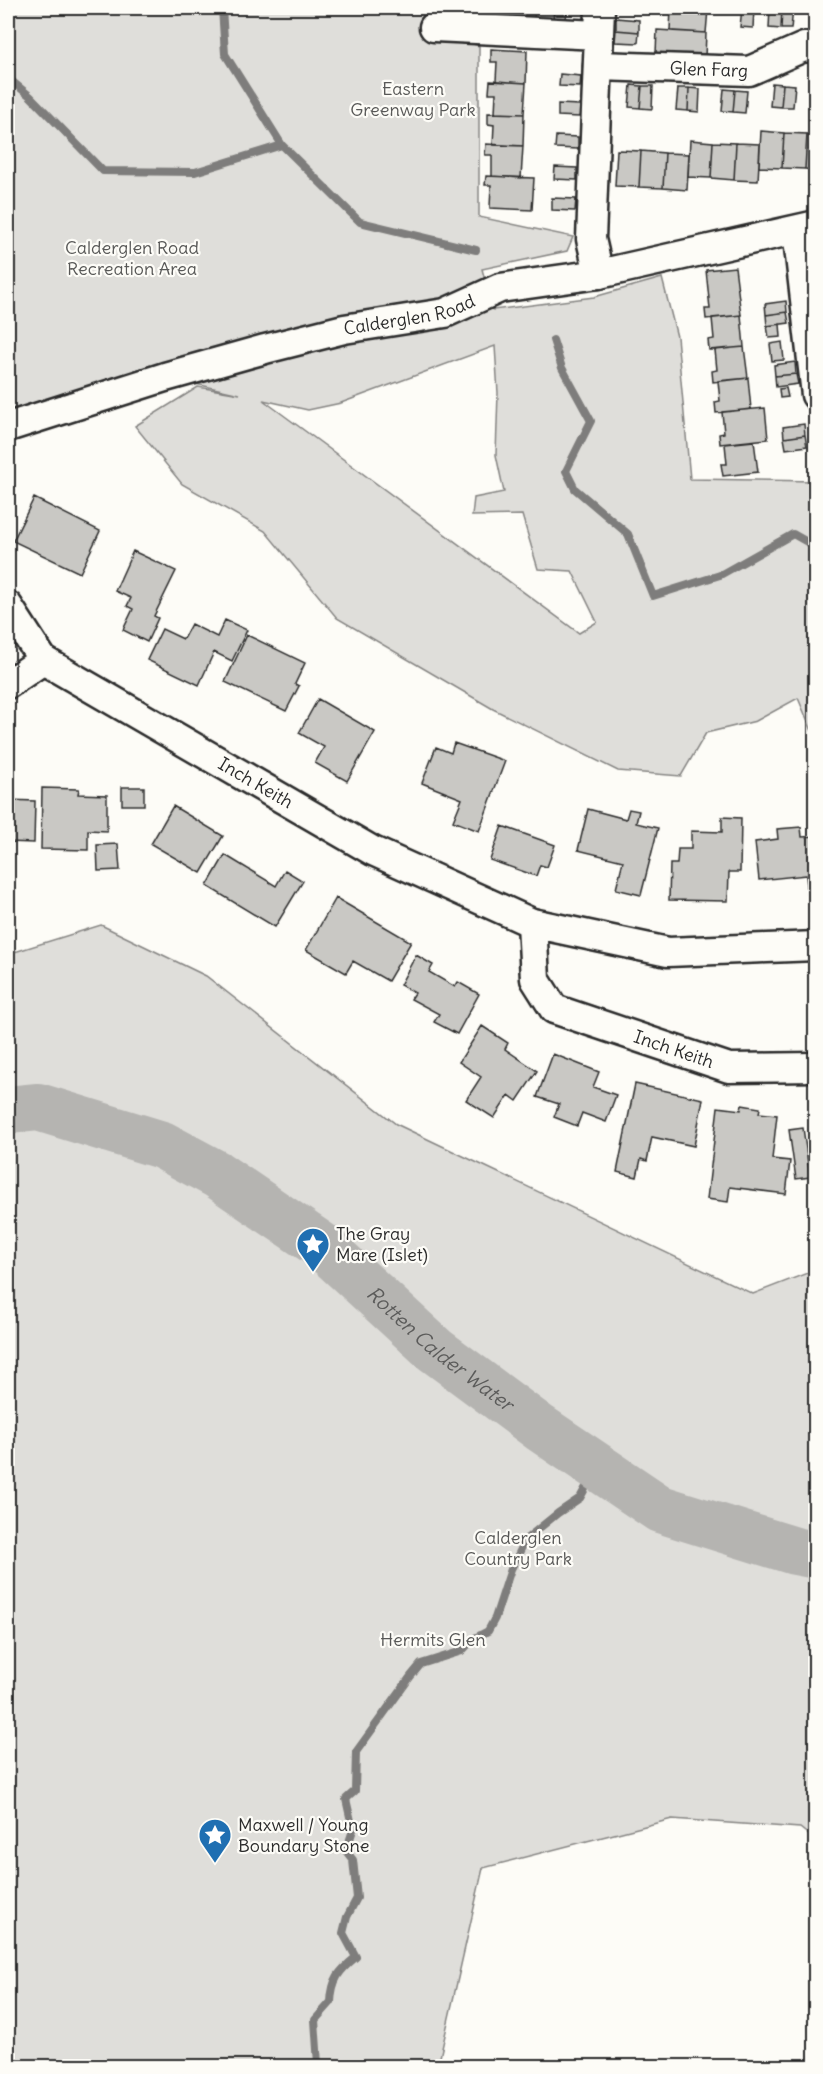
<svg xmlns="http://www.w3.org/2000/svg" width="823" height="2074" font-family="Delius,sans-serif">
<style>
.green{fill:#dfdeda;stroke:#858482;stroke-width:1.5;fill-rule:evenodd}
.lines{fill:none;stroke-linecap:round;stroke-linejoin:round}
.stream{stroke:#7e7d7b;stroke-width:8}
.river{stroke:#b5b4b1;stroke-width:48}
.building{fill:#c9c8c4;stroke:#2b2b2b;stroke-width:1.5}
.street-casing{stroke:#2b2b2b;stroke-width:33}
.street{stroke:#fdfcf7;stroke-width:28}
.labels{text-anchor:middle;stroke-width:4.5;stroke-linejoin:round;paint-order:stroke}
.street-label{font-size:18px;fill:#2b2b2b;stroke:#fdfcf7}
.park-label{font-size:18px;fill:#585857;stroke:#fdfcf7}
.poi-label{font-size:18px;fill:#2b2b2b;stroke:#fdfcf7;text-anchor:start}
.water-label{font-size:20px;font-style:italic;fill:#5b5b5a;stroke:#fdfcf7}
</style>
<rect width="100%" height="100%" fill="#fdfcf7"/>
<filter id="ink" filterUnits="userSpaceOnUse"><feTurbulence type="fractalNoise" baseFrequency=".0167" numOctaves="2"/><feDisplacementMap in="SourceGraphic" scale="12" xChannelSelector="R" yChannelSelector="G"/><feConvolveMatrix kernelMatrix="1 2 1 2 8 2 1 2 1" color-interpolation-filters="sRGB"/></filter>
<g filter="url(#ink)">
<path class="green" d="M 8,8 L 423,8 L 423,28 L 479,46 L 479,217 L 573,237 L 567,251 L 482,269 L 493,310 L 594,297 L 662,278 L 677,337 L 690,479 L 815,481 L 815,738 L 798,698 L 756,721 L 706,733 L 681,776 L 618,771 L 493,709 L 337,618 L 265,531 L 182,484 L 135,426 L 198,387 L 240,394 L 165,377 L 8,427 ZM 495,346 L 498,393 L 496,455 L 504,492 L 474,498 L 472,516 L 522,515 L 538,569 L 572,571 L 597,622 L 579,633 L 263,400 L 308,410 L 341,403 Z
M 101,925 L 206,976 L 396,1124 L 753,1294 L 815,1270 L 815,1840 L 800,1828 L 672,1819 L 483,1868 L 438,2066 L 8,2066 L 8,954 Z"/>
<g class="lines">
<path class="stream" d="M 222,8 L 225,54 L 282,145
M 8,78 L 30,96 L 103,171 L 195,172 L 282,145 L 360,222 L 476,250
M 553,340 L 562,368 L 591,421 L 566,471 L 575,489 L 628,534 L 653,596 L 720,575 L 793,534 L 816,547
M 315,2066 L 318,2064 L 315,2020 L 331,2002 C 332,1979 339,1971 356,1957 L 343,1933 L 347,1917 L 357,1898 L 353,1860 L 346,1851 L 353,1830 L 346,1799 L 355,1791 L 356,1752 L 411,1676 L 421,1664 L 462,1651 L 473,1639 L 488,1631 L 495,1618 L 511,1569 L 526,1539 L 558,1513 L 580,1498 L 597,1467"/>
<path class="river" id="s1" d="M 8,1110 L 38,1107 L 162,1145 L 216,1174 L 322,1246 L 435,1350 L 540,1428 L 660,1509 L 795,1551 L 816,1555"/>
</g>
<path class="building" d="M 427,8 L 441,8 L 441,12 L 426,11 Z
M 460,8 L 471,8 L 471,14 L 459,13 Z
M 491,8 L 504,8 L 503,15 L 491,14 Z
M 522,8 L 535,8 L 534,18 L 522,17 Z
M 554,8 L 567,8 L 566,20 L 553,20 Z
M 671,8 L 708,9 L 706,33 L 670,31 Z
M 742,8 L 754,8 L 753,28 L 740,27 Z
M 770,8 L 782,8 L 781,29 L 769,28 Z
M 782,8 L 793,8 L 791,29 L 781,29 Z
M 616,18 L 639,20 L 639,32 L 616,30 Z
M 616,30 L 639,32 L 638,43 L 615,42 Z
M 657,30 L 706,33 L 705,57 L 656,53 Z
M 491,49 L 527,51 L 526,83 L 496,81 L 497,62 L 491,62 Z
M 560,74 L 581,76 L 580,87 L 559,86 Z
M 490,81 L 526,83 L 524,114 L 495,113 L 496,93 L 489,93 Z
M 772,83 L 783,84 L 781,107 L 770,106 Z
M 783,84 L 795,85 L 793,107 L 781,107 Z
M 631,85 L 642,86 L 640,108 L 629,107 Z
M 642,86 L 653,86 L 652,109 L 640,108 Z
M 678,88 L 689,88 L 688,111 L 676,110 Z
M 689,88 L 700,89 L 699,112 L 688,111 Z
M 724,89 L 735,90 L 733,112 L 722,111 Z
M 735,90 L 747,91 L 745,113 L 733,112 Z
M 558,104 L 580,105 L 579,117 L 558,116 Z
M 488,113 L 524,114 L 523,146 L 493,145 L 494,125 L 488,124 Z
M 761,131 L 784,133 L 782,168 L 759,167 Z
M 784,133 L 807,134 L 805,169 L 782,168 Z
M 807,134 L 816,134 L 816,170 L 805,169 Z
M 556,136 L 578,137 L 578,149 L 555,148 Z
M 690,140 L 713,142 L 711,178 L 688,177 Z
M 713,142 L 736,143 L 734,180 L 711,178 Z
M 736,143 L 760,144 L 758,181 L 734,180 Z
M 486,144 L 523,146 L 521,178 L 492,176 L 492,155 L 485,155 Z
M 617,150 L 641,151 L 639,187 L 615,186 Z
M 641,151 L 665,153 L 663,188 L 639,187 Z
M 665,153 L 689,154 L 687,190 L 663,188 Z
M 555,167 L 577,168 L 577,180 L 554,179 Z
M 486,176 L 534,178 L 532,210 L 490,208 L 491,185 L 485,185 Z
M 552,198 L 576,199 L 575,211 L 552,210 Z
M 735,267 L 741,315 L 706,319 L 705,309 L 710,309 L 706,270 Z
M 786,301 L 787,312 L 766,315 L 765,304 Z
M 787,312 L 789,323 L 767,326 L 766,315 Z
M 741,315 L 744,347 L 709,350 L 708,340 L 714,339 L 712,318 Z
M 780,324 L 781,337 L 769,338 L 767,326 Z
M 782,342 L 784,360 L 772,361 L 770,344 Z
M 744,347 L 748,378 L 713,382 L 712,371 L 717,370 L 715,350 Z
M 795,362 L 796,374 L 775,376 L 774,365 Z
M 796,374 L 798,384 L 776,387 L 775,376 Z
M 748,378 L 751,409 L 716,413 L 715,402 L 720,401 L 718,381 Z
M 786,388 L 788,397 L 780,398 L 779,389 Z
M 765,408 L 768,439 L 720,444 L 719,434 L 724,433 L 722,412 Z
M 804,424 L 805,435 L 784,438 L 783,427 Z
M 805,435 L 807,446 L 786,449 L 784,438 Z
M 754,441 L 758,472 L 723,476 L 721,464 L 727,464 L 725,444 Z
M 34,498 L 100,531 L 80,573 L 13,541 Z
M 133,551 L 176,571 L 154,616 L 158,618 L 147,642 L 123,630 L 133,609 L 127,606 L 131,598 L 115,591 Z
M 225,620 L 247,630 L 232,661 L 214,652 L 199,685 L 147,660 L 162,629 L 183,639 L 191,624 L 217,637 Z
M 247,635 L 305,663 L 295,684 L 299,686 L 286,711 L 225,682 Z
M 318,699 L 375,732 L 347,781 L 315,763 L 324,747 L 299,733 Z
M 454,743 L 505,761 L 479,831 L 453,821 L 462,799 L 422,783 L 436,747 L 451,753 Z
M 122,787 L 144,787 L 144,805 L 122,805 Z
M 42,788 L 79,789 L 78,794 L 107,795 L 107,831 L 88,830 L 88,850 L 41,849 Z
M 8,800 L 35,801 L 34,843 L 8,842 Z
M 173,806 L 223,836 L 201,873 L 151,844 Z
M 588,809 L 626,819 L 629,809 L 639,811 L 636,823 L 658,828 L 641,895 L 616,889 L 623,861 L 578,850 Z
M 722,817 L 741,818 L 740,872 L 729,872 L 728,901 L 669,900 L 670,864 L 677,864 L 678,849 L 691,849 L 691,831 L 722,832 Z
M 502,826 L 555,845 L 547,867 L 540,865 L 536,876 L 490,860 Z
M 801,827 L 802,837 L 816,836 L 816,897 L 808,898 L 806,875 L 759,880 L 755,842 L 778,839 L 777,829 Z
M 118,844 L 120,870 L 98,871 L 97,845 Z
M 225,855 L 276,886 L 285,870 L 303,881 L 275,927 L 207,886 Z
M 336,898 L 411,942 L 388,981 L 353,961 L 346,973 L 306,950 Z
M 416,955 L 433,965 L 429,972 L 455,987 L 458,982 L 479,994 L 457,1034 L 434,1022 L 439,1014 L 411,999 L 415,993 L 400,985 Z
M 482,1026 L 508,1043 L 505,1049 L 537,1071 L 517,1101 L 509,1095 L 494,1118 L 466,1100 L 481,1077 L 459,1062 Z
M 553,1054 L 599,1072 L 593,1087 L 616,1095 L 606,1122 L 582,1113 L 577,1126 L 554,1117 L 559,1104 L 537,1097 Z
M 635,1084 L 703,1099 L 694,1146 L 652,1137 L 647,1161 L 641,1159 L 637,1177 L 617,1172 Z
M 742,1105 L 760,1108 L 759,1113 L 777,1115 L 772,1159 L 790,1161 L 786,1194 L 730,1187 L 728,1202 L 707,1199 L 718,1107 L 741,1110 Z
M 803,1128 L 810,1177 L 796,1179 L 789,1130 Z"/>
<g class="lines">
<g class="street-casing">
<g id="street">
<path d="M 434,27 L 598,35"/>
<path id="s2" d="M 598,66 L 749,71 L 804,47 L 816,48"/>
<path d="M 797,230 L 816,395"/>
<path d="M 599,274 L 591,239 L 600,8"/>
<path id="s3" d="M 8,427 L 165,377 L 265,349 L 344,329 L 445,313 L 500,288 L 599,274 L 816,225"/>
<path id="s4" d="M 8,606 L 43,660 L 373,851 L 532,923 L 668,952 L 816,946"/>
<path d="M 8,684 L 43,660"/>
<path id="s5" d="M 532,923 L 535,979 L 554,1009 L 729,1068 L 816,1067"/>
</g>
</g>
<use href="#street" class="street"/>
</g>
</g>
<defs>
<g id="sight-pin" transform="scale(1.725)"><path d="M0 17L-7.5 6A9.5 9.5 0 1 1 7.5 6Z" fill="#1f6fb2" stroke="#fdfcf7"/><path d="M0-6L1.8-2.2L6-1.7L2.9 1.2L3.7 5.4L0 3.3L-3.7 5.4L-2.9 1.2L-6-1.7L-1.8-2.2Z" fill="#fff"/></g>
</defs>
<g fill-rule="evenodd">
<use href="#sight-pin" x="313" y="1244"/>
<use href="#sight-pin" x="215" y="1835"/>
</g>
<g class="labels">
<g class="street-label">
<text dy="6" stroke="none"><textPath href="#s2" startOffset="111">Glen Farg</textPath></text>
<text dy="6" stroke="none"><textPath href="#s3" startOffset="417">Calderglen Road</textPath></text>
<text dy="6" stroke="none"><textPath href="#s4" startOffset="310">Inch Keith</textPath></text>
<text dy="6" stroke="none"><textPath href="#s5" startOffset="218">Inch Keith</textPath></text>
</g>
<g class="park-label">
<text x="413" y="95">Eastern<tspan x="413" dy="21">Greenway Park</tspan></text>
<text x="132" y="254">Calderglen Road<tspan x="132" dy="21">Recreation Area</tspan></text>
<text x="518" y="1544">Calderglen<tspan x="518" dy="21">Country Park</tspan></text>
<text x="433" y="1646">Hermits Glen</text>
</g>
<g class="poi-label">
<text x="336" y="1240">The Gray<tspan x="336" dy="21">Mare (Islet)</tspan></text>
<text x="238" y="1831">Maxwell / Young<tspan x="238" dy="21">Boundary Stone</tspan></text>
</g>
<g class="water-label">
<text dy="7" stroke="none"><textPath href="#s1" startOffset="506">Rotten Calder Water</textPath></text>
</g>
</g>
<rect width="823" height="2074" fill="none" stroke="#fdfcf7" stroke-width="30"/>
<rect x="15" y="15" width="793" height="2044" fill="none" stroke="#2b2b2b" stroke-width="2" filter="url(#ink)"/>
</svg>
